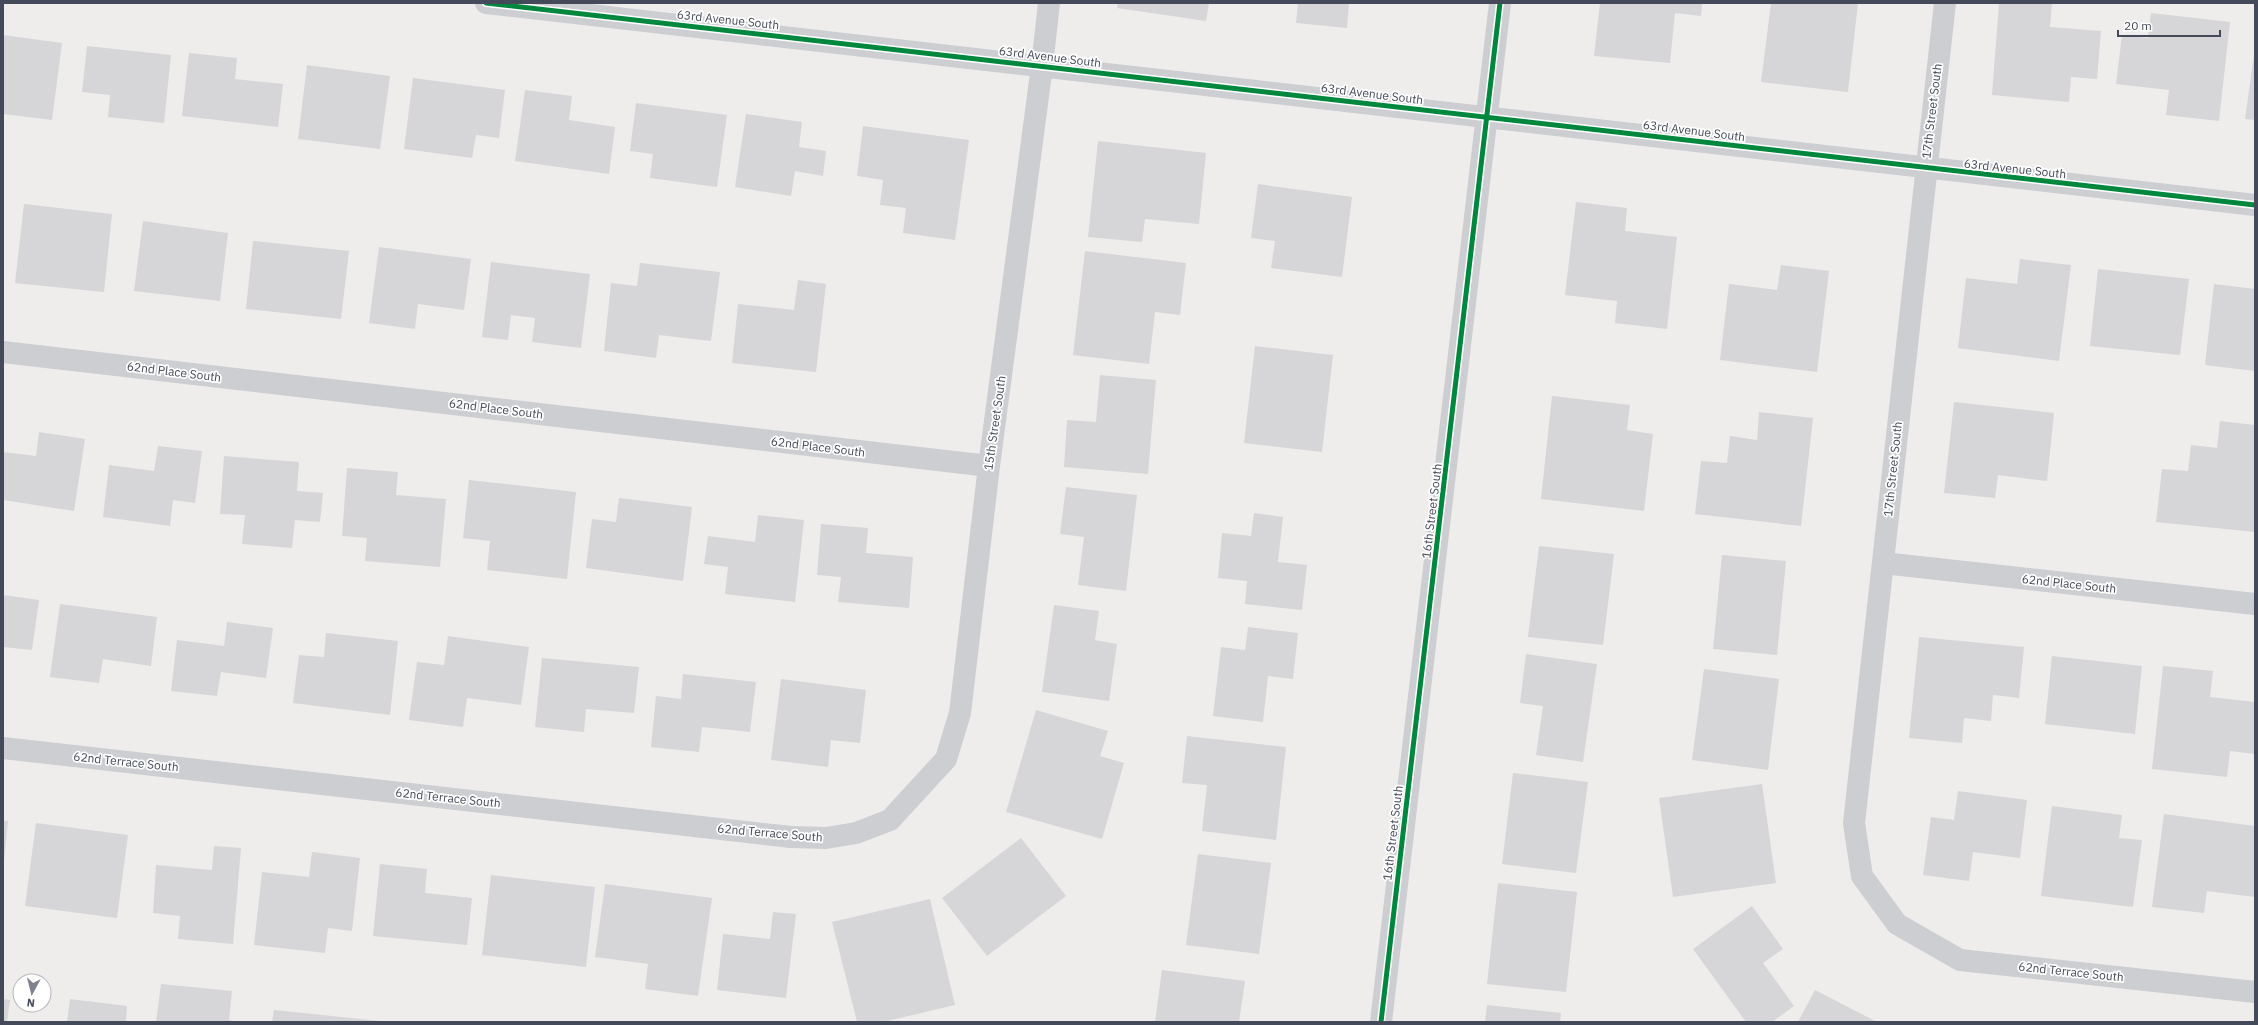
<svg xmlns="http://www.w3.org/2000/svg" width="2258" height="1025" font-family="'IBM Plex Sans',sans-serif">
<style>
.building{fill:#d6d6d8}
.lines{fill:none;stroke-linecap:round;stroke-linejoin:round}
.street{stroke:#cdced2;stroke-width:22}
.secondary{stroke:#ccced2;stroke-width:22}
.cycleway-casing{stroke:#fff;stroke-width:8}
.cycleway{stroke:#00873e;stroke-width:5}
.labels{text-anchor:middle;stroke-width:3.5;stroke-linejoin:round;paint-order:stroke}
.street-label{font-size:12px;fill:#444a59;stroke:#fff}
</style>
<rect width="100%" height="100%" fill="#eeedec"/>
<path class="building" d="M 1118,3 L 1209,3 L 1206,21 L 1117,8 Z
M 1298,3 L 1349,3 L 1347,28 L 1296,23 Z
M 1600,3 L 1702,3 L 1701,16 L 1675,13 L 1670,63 L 1594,56 Z
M 1771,3 L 1858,3 L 1848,92 L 1761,82 Z
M 1999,3 L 2052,3 L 2050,27 L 2101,31 L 2097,79 L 2071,77 L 2069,102 L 1992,95 Z
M 2151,13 L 2230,22 L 2219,121 L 2166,115 L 2169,90 L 2116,84 L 2122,35 L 2148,38 Z
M 3,35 L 62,43 L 52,120 L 3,114 Z
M 87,46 L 171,55 L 164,123 L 108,117 L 110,95 L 82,92 Z
M 189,53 L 237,58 L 235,79 L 283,84 L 278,127 L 182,116 Z
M 2254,55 L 2255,55 L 2255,120 L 2245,119 Z
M 307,65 L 390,76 L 380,149 L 298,139 Z
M 413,78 L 505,90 L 499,138 L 476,135 L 472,158 L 404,149 Z
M 525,90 L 572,96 L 569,120 L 615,127 L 609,174 L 515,161 Z
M 636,103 L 727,115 L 717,187 L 650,178 L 653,154 L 630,151 Z
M 746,114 L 802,122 L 799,147 L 826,151 L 823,176 L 795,171 L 791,196 L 735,187 Z
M 863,126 L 969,140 L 955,240 L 903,233 L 906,208 L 880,205 L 883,180 L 857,176 Z
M 1098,141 L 1206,153 L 1199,224 L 1145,219 L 1142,242 L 1088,237 Z
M 1258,184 L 1352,197 L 1342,277 L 1271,268 L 1275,241 L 1251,238 Z
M 1576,202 L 1627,208 L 1625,231 L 1677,237 L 1667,329 L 1615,323 L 1617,301 L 1565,295 Z
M 24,204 L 112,214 L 104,292 L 15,283 Z
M 143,221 L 228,233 L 220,301 L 134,291 Z
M 253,241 L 349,251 L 341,319 L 246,309 Z
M 379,247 L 471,259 L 464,310 L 418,304 L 415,329 L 369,323 Z
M 1085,251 L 1186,263 L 1180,315 L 1155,312 L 1149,364 L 1073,355 Z
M 2020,259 L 2071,265 L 2059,361 L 1958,348 L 1966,278 L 2017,284 Z
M 491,262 L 590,274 L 581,348 L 532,342 L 535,318 L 511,315 L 508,340 L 482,337 Z
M 640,263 L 720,272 L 711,341 L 659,335 L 656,358 L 604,351 L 611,283 L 637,286 Z
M 1781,265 L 1829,271 L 1817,372 L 1720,360 L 1729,284 L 1777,290 Z
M 2098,269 L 2189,279 L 2180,355 L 2090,346 Z
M 798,280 L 826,284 L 816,372 L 732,363 L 738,304 L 794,310 Z
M 2214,284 L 2255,289 L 2255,371 L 2205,365 Z
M 1255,346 L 1333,355 L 1322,452 L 1244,443 Z
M 1100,375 L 1156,380 L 1148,474 L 1064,467 L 1067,420 L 1096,422 Z
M 1552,396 L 1630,405 L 1627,430 L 1653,434 L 1644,511 L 1541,499 Z
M 1954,402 L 2054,413 L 2047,481 L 1998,475 L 1995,498 L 1944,493 Z
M 1759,412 L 1813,418 L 1801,526 L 1695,514 L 1701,461 L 1727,463 L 1730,436 L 1757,440 Z
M 2220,421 L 2255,425 L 2255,532 L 2156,522 L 2162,469 L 2188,471 L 2191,445 L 2217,448 Z
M 39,432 L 85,439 L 74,511 L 3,500 L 3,452 L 36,456 Z
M 158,446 L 202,451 L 195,503 L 173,500 L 170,526 L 103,517 L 109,465 L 154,471 Z
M 224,456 L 299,462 L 297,491 L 323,493 L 320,522 L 295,520 L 292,548 L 242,544 L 245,515 L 220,514 Z
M 347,468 L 398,472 L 396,495 L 446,499 L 440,567 L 365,561 L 367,538 L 342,536 Z
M 469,480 L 576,492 L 567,579 L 487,570 L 490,541 L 463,538 Z
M 1066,487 L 1137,495 L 1126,591 L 1078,585 L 1084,537 L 1060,534 Z
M 619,498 L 692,507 L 683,581 L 586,568 L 592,519 L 616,522 Z
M 1254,513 L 1283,517 L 1278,562 L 1307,565 L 1302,610 L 1245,604 L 1247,581 L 1218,578 L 1222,533 L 1251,536 Z
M 758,515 L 804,520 L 795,602 L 725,594 L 728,567 L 704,564 L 708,536 L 755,542 Z
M 821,524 L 868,528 L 866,553 L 913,557 L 909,608 L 838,602 L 841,577 L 817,575 Z
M 1539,546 L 1614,554 L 1603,645 L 1528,637 Z
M 1722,555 L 1786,561 L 1777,655 L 1713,649 Z
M 3,595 L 39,600 L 32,650 L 3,647 Z
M 60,604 L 157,617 L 151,666 L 103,659 L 99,683 L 50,677 Z
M 1054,605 L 1099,611 L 1095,640 L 1117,644 L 1109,701 L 1042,692 Z
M 227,622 L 273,628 L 266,678 L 221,672 L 217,696 L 171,691 L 177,640 L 224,646 Z
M 1248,627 L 1298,633 L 1293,679 L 1268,676 L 1263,722 L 1213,716 L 1221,647 L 1245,650 Z
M 326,633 L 398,641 L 390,715 L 293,703 L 299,655 L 324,657 Z
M 448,636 L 529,647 L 521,705 L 467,698 L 463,727 L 409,720 L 417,662 L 444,665 Z
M 1919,637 L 2024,647 L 2019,698 L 1993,695 L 1991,721 L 1964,718 L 1962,743 L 1909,738 Z
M 1526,654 L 1597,664 L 1583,762 L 1536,755 L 1543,706 L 1520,703 Z
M 2052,656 L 2142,666 L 2135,734 L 2045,724 Z
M 542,658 L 639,667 L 634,713 L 586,709 L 584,732 L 535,727 Z
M 2163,666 L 2213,671 L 2210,697 L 2255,702 L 2255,754 L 2230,751 L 2227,777 L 2152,769 Z
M 1704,669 L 1779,679 L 1768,770 L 1692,760 Z
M 683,674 L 756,682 L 750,732 L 702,727 L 699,752 L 651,747 L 656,696 L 681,699 Z
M 781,679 L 866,690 L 860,743 L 831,740 L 828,767 L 771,760 Z
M 1036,710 L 1108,731 L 1100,756 L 1124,763 L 1102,839 L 1006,812 Z
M 1187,736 L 1286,747 L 1276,840 L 1202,831 L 1207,785 L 1182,783 Z
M 1513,773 L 1588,782 L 1576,873 L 1502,864 Z
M 1762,784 L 1776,883 L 1673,897 L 1659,798 Z
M 1958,791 L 2027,800 L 2020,858 L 1973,852 L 1969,881 L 1923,875 L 1931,817 L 1954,820 Z
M 2052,806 L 2122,815 L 2119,838 L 2142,840 L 2133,907 L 2041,896 Z
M 2164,814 L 2255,826 L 2255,897 L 2207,891 L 2204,913 L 2152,907 Z
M 3,821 L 8,821 L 4,860 L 3,860 Z
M 36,823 L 128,835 L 117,918 L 25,906 Z
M 1021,838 L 1066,896 L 987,956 L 942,898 Z
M 214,846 L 241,848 L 233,944 L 178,939 L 180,916 L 153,913 L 156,865 L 212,870 Z
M 312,852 L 360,858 L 352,931 L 328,928 L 325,953 L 254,945 L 262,872 L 309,877 Z
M 1198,854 L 1271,863 L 1259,954 L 1186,945 Z
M 380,864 L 427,869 L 425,893 L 472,898 L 467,945 L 373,936 Z
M 491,875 L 595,887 L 586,967 L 482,955 Z
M 1498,883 L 1577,892 L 1566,992 L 1487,984 Z
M 605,884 L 712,898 L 698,996 L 645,989 L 648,964 L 595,957 Z
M 930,899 L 955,1005 L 883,1022 L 857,1022 L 832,922 Z
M 1752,906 L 1783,949 L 1763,963 L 1794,1006 L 1772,1022 L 1746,1022 L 1693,949 Z
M 773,912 L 796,914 L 786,998 L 717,990 L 723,934 L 770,939 Z
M 1162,970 L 1245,981 L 1239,1022 L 1155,1022 Z
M 161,984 L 232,991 L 229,1020 L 237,1022 L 156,1022 Z
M 1815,990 L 1877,1022 L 1798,1022 Z
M 3,999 L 10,1000 L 7,1022 L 3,1022 Z
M 70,999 L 127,1006 L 126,1022 L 67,1022 Z
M 1487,1005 L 1561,1013 L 1560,1022 L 1485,1022 Z
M 274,1010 L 380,1021 L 380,1022 L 272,1022 Z"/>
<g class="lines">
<path class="street" d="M 486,3 L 2255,205
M 1945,3 L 1854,823 L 1862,876 L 1897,924 L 1960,960 L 2255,992
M 3,352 L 989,466
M 1883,563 L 2255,604
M 3,748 L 791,837 L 826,838 L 856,833 L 890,820 L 946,759 L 960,713 L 989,466 L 1042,66 L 1049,3"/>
<path class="secondary" d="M 1381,1022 L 1500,3"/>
<g class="cycleway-casing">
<path id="cycleway" d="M 486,3 L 2255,205
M 1381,1022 L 1500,3"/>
</g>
<use href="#cycleway" class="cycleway"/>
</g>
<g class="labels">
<g class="street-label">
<text transform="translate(728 20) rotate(6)" y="4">63rd Avenue South</text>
<text transform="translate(1050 57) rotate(7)" y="4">63rd Avenue South</text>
<text transform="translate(1372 94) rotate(7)" y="4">63rd Avenue South</text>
<text transform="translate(1932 111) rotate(-83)" y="4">17th Street South</text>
<text transform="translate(1694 131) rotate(7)" y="4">63rd Avenue South</text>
<text transform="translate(2015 169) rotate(6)" y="4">63rd Avenue South</text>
<text transform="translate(174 372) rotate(7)" y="4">62nd Place South</text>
<text transform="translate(496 409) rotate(7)" y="4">62nd Place South</text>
<text transform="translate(995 423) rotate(-82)" y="4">15th Street South</text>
<text transform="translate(818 447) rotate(7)" y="4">62nd Place South</text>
<text transform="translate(1893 469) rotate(-84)" y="4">17th Street South</text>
<text transform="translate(1432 511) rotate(-83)" y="4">16th Street South</text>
<text transform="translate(2069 584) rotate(6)" y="4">62nd Place South</text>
<text transform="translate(126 762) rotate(6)" y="4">62nd Terrace South</text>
<text transform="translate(448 798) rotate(6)" y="4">62nd Terrace South</text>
<text transform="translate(770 833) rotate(5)" y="4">62nd Terrace South</text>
<text transform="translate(1393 833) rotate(-83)" y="4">16th Street South</text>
<text transform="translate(2071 972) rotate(6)" y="4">62nd Terrace South</text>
</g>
</g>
<rect width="2258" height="1025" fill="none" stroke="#444a59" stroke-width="8"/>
<g transform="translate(32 993) rotate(187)"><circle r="19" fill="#ffffff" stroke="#b4b7bd"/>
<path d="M0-3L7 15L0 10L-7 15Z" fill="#80838c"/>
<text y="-6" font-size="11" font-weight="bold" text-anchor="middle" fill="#444a59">N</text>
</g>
<path d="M2118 30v6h102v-6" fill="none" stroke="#444a59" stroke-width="2"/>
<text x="2124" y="30" font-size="12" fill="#444a59" stroke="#ffffff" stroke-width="3" paint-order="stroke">20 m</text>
</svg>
